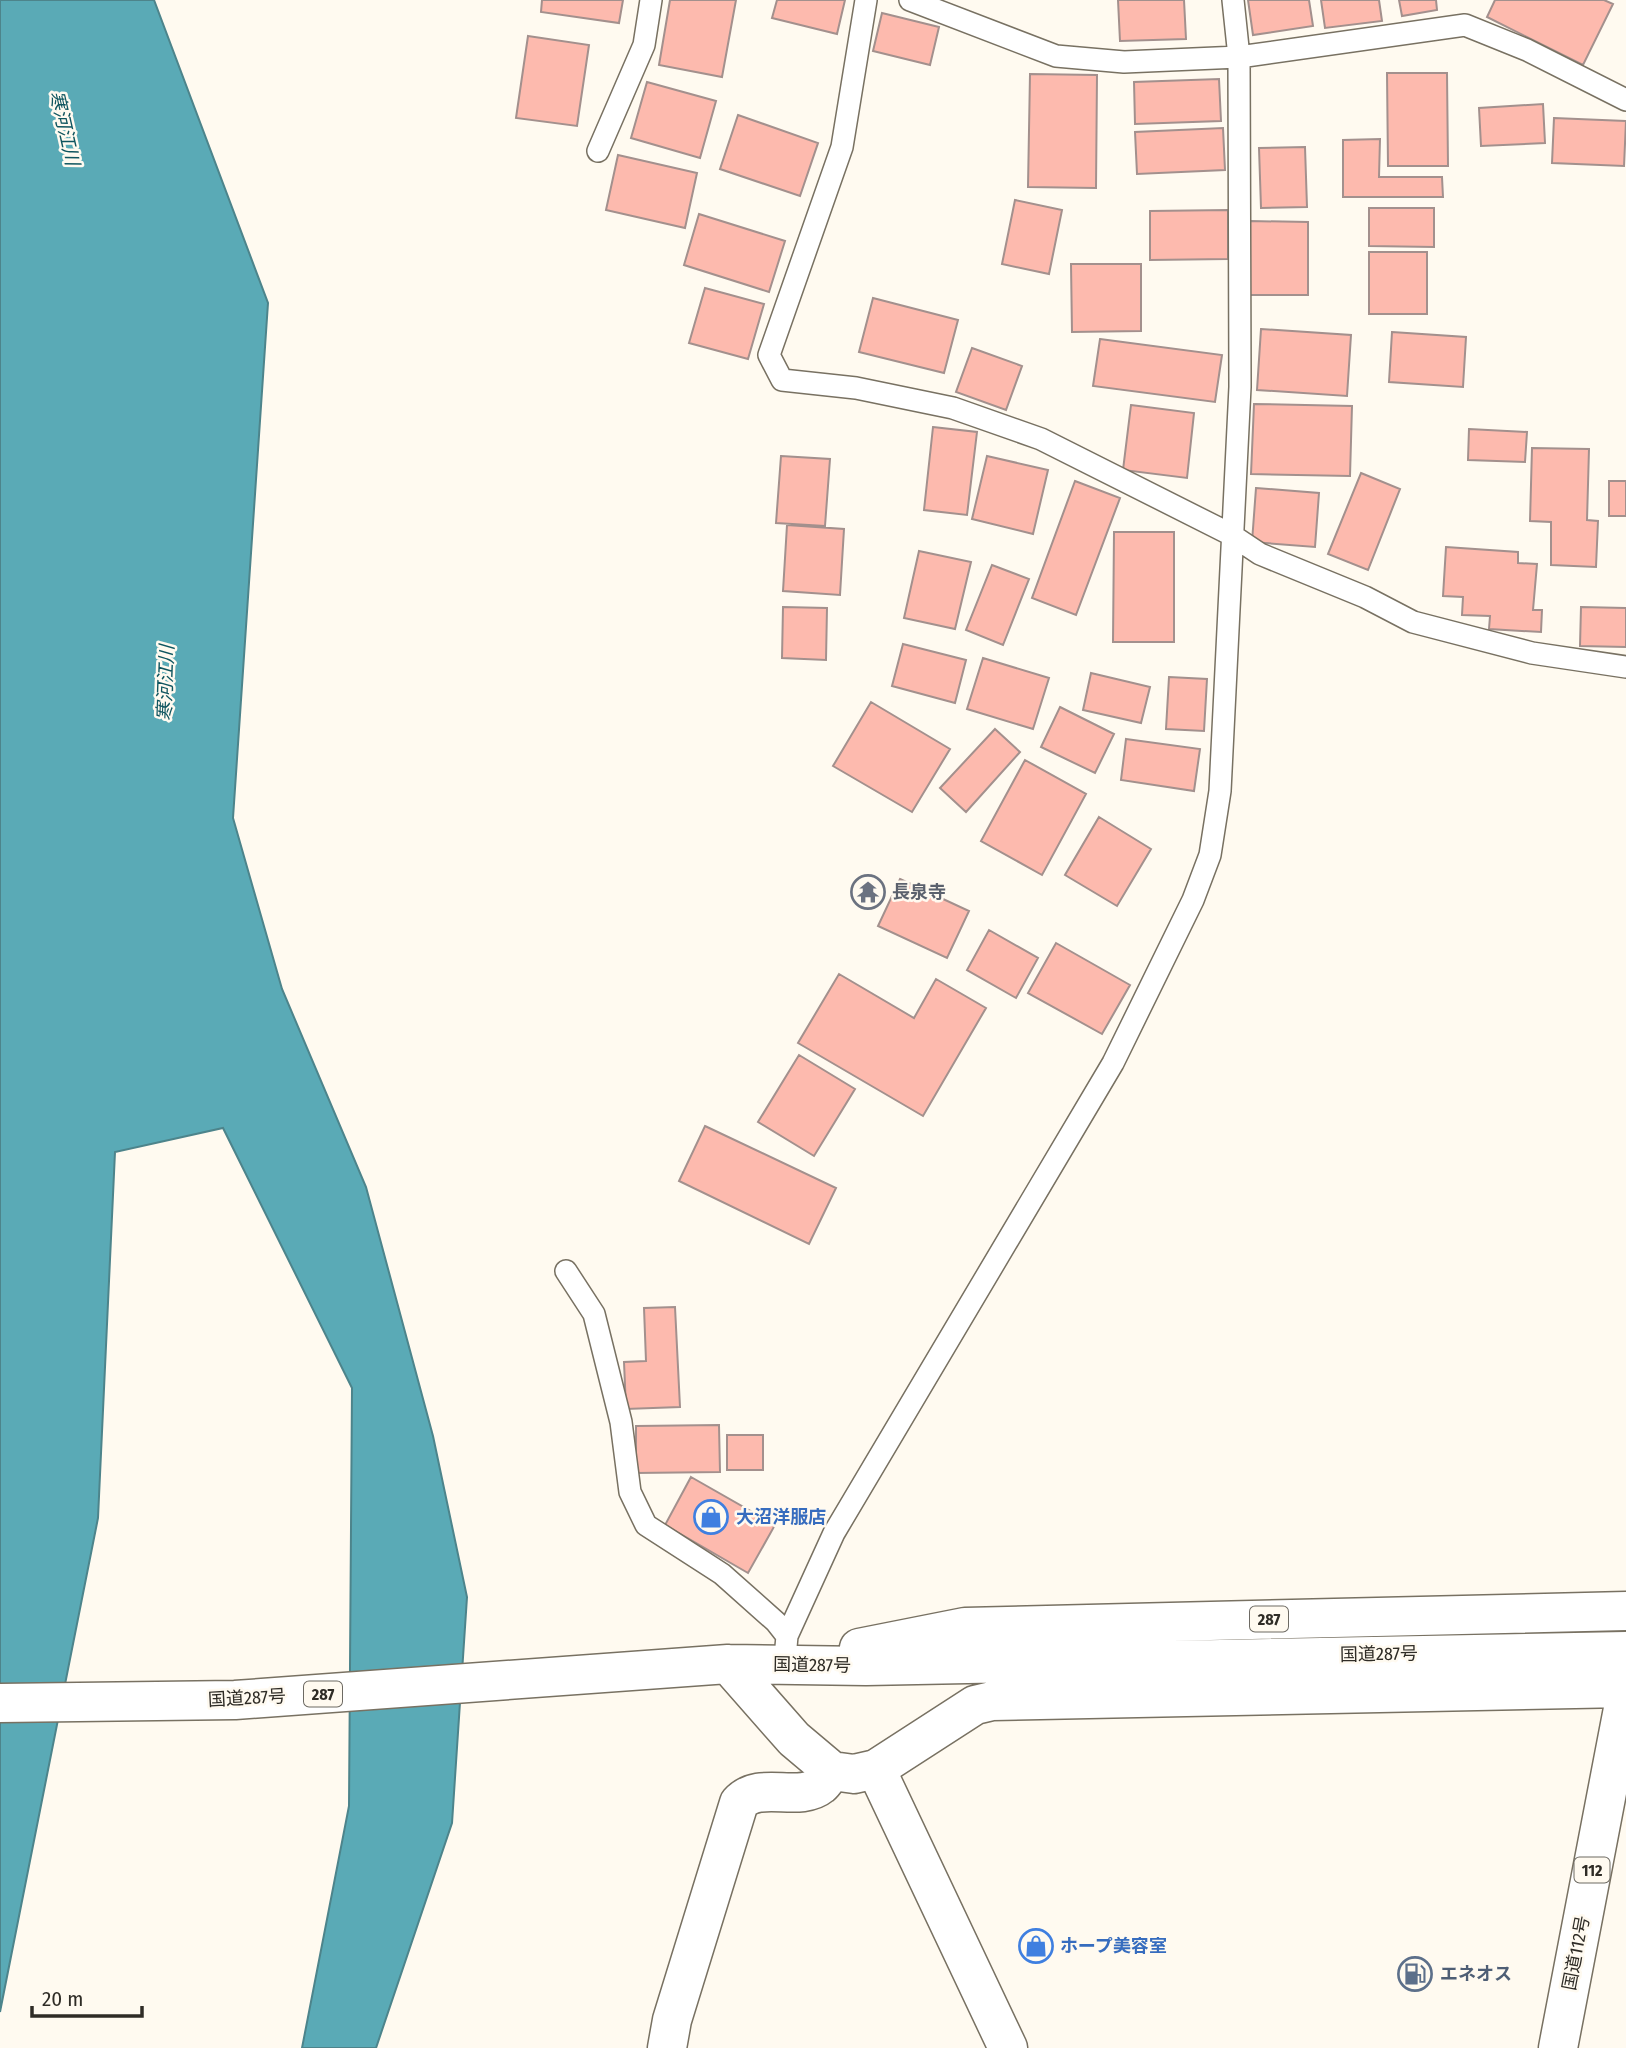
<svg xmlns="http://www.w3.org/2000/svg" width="1626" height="2048" font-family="'Fira Sans Condensed','Noto Sans JP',sans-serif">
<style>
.water{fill:#5aaab6;stroke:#4d848b;stroke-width:2}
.building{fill:#fdbaae;stroke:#a3908d;stroke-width:2}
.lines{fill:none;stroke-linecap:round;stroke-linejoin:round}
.lane-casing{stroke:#787162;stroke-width:24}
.street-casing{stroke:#787162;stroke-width:41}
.secondary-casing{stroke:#787162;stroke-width:41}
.highway-casing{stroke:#787162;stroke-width:41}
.lane{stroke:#fff;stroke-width:21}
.street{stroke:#fff;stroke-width:38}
.secondary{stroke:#fff;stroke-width:38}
.highway{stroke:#fff;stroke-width:38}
.labels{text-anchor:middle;stroke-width:5;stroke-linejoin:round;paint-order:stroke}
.shield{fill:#fffaf0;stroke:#6d6a63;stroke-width:2}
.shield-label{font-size:16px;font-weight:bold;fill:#2f2c26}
.worship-label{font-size:18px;font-weight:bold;fill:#5b616d;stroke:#fffaf0;text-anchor:start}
.shop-label{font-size:18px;font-weight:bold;fill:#366cbe;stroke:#fffaf0;text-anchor:start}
.street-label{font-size:18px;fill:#2f2c26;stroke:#fffaf0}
.service-label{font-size:18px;font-weight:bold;fill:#4e5e75;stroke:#fffaf0;text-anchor:start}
.water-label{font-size:19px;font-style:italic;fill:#0f555f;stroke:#fffaf0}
</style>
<rect width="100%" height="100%" fill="#fffaf0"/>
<path class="water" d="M 0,0 L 154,0 L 268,303 L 233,818 L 282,989 L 366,1187 L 433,1436 L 467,1597 L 452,1823 L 376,2048 L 302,2048 L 349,1806 L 352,1388 L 223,1128 L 115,1152 L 98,1518 L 0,2012 Z"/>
<path class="building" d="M 542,0 L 623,0 L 619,23 L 541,12 Z
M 670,0 L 736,0 L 722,77 L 659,65 Z
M 777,0 L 845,0 L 837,34 L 772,18 Z
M 1118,0 L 1184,0 L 1186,39 L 1120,41 Z
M 1248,0 L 1309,0 L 1313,26 L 1253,35 Z
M 1321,0 L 1379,0 L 1382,21 L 1325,28 Z
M 1399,0 L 1436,0 L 1437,10 L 1402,16 Z
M 1495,0 L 1604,0 L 1613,4 L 1583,65 L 1487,17 Z
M 882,13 L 939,27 L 930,65 L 873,51 Z
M 528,36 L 589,45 L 577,126 L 516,118 Z
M 1387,73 L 1447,73 L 1448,166 L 1388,166 Z
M 1030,74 L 1097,75 L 1096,188 L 1028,187 Z
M 1219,79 L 1221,121 L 1135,124 L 1134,82 Z
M 647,82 L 716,101 L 700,158 L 631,138 Z
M 1543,104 L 1545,143 L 1481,146 L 1479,108 Z
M 738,115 L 818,143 L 800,196 L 720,169 Z
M 1554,118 L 1626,121 L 1624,166 L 1552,163 Z
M 1223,128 L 1225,170 L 1137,174 L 1135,132 Z
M 1380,139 L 1379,177 L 1442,177 L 1443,197 L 1343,197 L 1343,140 Z
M 1305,147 L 1307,207 L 1261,208 L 1259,148 Z
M 618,155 L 697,173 L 685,228 L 606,210 Z
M 1015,200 L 1062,210 L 1049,274 L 1002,264 Z
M 1369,208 L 1434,208 L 1434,247 L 1369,246 Z
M 1228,210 L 1228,259 L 1150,260 L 1150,211 Z
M 699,214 L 785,241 L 769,292 L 684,265 Z
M 1250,221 L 1308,222 L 1308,295 L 1249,295 Z
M 1369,252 L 1427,252 L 1427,314 L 1369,314 Z
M 1071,264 L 1141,264 L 1141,331 L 1072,332 Z
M 705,288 L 764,304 L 748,359 L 689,343 Z
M 873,298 L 958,320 L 944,373 L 859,352 Z
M 1261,329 L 1351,335 L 1347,396 L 1257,390 Z
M 1392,332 L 1466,337 L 1463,387 L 1389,382 Z
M 1100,339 L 1222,355 L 1215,402 L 1093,386 Z
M 972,348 L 1022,366 L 1006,410 L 956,392 Z
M 1254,404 L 1352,406 L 1350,476 L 1251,474 Z
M 1131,405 L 1194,413 L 1187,478 L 1123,470 Z
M 933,427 L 977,432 L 967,515 L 924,510 Z
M 1469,429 L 1527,432 L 1525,462 L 1468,460 Z
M 1532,448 L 1589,449 L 1587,520 L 1598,521 L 1596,567 L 1551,565 L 1551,522 L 1530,521 Z
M 781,456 L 830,459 L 825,526 L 776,523 Z
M 987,456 L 1048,470 L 1033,534 L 972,519 Z
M 1361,473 L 1400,489 L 1368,570 L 1328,554 Z
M 1075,481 L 1120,498 L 1076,615 L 1032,598 Z
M 1609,481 L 1626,481 L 1626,516 L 1609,516 Z
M 1256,488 L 1319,493 L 1315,547 L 1252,542 Z
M 787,525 L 844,529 L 840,595 L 783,591 Z
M 1114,532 L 1174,532 L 1174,642 L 1113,642 Z
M 1446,547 L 1518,552 L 1518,563 L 1537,564 L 1533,610 L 1542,610 L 1541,632 L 1489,629 L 1490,616 L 1462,615 L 1463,597 L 1443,596 Z
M 919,551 L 971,562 L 955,629 L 904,618 Z
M 992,565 L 1029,579 L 1003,645 L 966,630 Z
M 783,607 L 827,608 L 826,660 L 782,658 Z
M 1581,607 L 1626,608 L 1626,647 L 1580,646 Z
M 903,644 L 966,660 L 955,703 L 892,686 Z
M 983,658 L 1049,678 L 1033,729 L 967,709 Z
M 1091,673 L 1150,687 L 1141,723 L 1083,710 Z
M 1169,677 L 1207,679 L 1204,731 L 1166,729 Z
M 871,702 L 950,749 L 912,812 L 833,766 Z
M 1060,707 L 1114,734 L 1095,773 L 1041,747 Z
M 995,729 L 1020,752 L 966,812 L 940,788 Z
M 1126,739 L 1200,749 L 1194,791 L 1121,780 Z
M 1025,760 L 1086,794 L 1042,875 L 981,841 Z
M 1099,817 L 1151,849 L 1117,906 L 1065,875 Z
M 900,879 L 969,911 L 947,958 L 878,926 Z
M 989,930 L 1038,958 L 1016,998 L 967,970 Z
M 1056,943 L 1130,985 L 1102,1034 L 1028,993 Z
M 839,974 L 914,1018 L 936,979 L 986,1008 L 923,1116 L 798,1043 Z
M 799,1055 L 855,1089 L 814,1156 L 758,1122 Z
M 705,1126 L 836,1188 L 809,1244 L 679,1181 Z
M 675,1307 L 680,1407 L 626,1409 L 624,1362 L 646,1361 L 644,1308 Z
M 719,1425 L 720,1472 L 636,1473 L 636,1426 Z
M 727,1435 L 763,1435 L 763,1470 L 727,1470 Z
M 691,1477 L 775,1525 L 748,1573 L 665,1525 Z"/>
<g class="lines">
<g class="lane-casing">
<path id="lane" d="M 866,0 L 842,147 L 769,355 L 782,380 L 856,388 L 953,408 L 1041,439 L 1230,534 L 1260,554 L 1365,597 L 1413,622 L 1532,653 L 1626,667
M 910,0 L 1056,56 L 1124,62 L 1239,57 L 1465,25 L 1527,50 L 1626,100
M 598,151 L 644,45 L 651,0
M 566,1271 L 594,1314 L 621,1422 L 630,1492 L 646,1525 L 722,1574 L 776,1622 L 787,1636 L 786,1647
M 787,1636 L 834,1533 L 1113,1063 L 1193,900 L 1210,855 L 1220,791 L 1240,387 L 1239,57 L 1233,0"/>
</g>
<g class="street-casing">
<path id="street" d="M 667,2048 L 672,2020 L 739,1803 C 759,1780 799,1803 821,1785 C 825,1782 828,1775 832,1771"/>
</g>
<g class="secondary-casing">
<path id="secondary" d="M 876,1769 L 1008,2048"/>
</g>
<g class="highway-casing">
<path id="highway" d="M 859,1648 L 965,1627 L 1626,1611
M 728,1664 L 794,1739 L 832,1771 L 854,1774 L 876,1769 L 975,1705 L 992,1701 L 1626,1688
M 0,1703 L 235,1700 L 728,1664 L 866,1666 L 1626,1651
M 1558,2048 L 1626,1693"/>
</g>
<use href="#lane" class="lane"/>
<use href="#street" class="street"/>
<use href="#secondary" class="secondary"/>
<use href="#highway" class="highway"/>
</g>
<defs>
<g id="temple-ring" transform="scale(1.75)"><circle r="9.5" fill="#fffaf0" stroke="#6b7280" stroke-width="1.5"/><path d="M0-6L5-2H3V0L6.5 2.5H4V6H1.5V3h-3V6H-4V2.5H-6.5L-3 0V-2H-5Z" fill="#6b7280"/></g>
<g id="shop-ring" transform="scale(1.75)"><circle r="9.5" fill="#fffaf0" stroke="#3f7fe0" stroke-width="1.5"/><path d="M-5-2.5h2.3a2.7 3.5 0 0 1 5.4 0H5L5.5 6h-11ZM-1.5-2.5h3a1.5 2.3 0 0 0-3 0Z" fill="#3f7fe0"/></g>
<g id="fuel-ring" transform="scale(1.75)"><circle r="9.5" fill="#fffaf0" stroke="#5c6f8a" stroke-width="1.5"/><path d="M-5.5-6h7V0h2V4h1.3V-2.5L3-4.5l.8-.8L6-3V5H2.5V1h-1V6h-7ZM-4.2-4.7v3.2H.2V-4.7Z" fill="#5c6f8a"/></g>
</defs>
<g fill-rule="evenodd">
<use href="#temple-ring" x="868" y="892"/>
<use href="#shop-ring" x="711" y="1517"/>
<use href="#shop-ring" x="1036" y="1946"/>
<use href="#fuel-ring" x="1415" y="1974"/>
</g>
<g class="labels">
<g class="shield">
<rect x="1250" y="1606.5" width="38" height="25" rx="5"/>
<rect x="304" y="1681.5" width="38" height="25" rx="5"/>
<rect x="1574.5" y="1857.5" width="35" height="25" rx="5"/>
</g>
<g class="shield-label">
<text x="1269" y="1625">287</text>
<text x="323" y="1700">287</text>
<text x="1592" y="1876">112</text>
</g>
<g class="worship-label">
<text x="892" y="898">長泉寺</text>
</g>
<g class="shop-label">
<text x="736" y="1523">大沼洋服店</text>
<text x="1060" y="1952">ホープ美容室</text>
</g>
<g class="street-label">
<text transform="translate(1379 1654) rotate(-1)" y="6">国道287号</text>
<text transform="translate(812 1665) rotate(1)" y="6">国道287号</text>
<text transform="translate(247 1698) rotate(-3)" y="6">国道287号</text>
<text transform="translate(1576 1953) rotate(-79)" y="6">国道112号</text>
</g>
<g class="service-label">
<text x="1440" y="1980">エネオス</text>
</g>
<g class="water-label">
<text transform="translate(65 128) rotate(77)" y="7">寒河江川</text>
<text transform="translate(165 683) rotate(-88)" y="7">寒河江川</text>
</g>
</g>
<path d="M32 2006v10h110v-10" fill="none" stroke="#2f2c26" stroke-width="3.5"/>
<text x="42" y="2006" font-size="21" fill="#2f2c26" stroke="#fffaf0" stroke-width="5" paint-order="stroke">20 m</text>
</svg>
